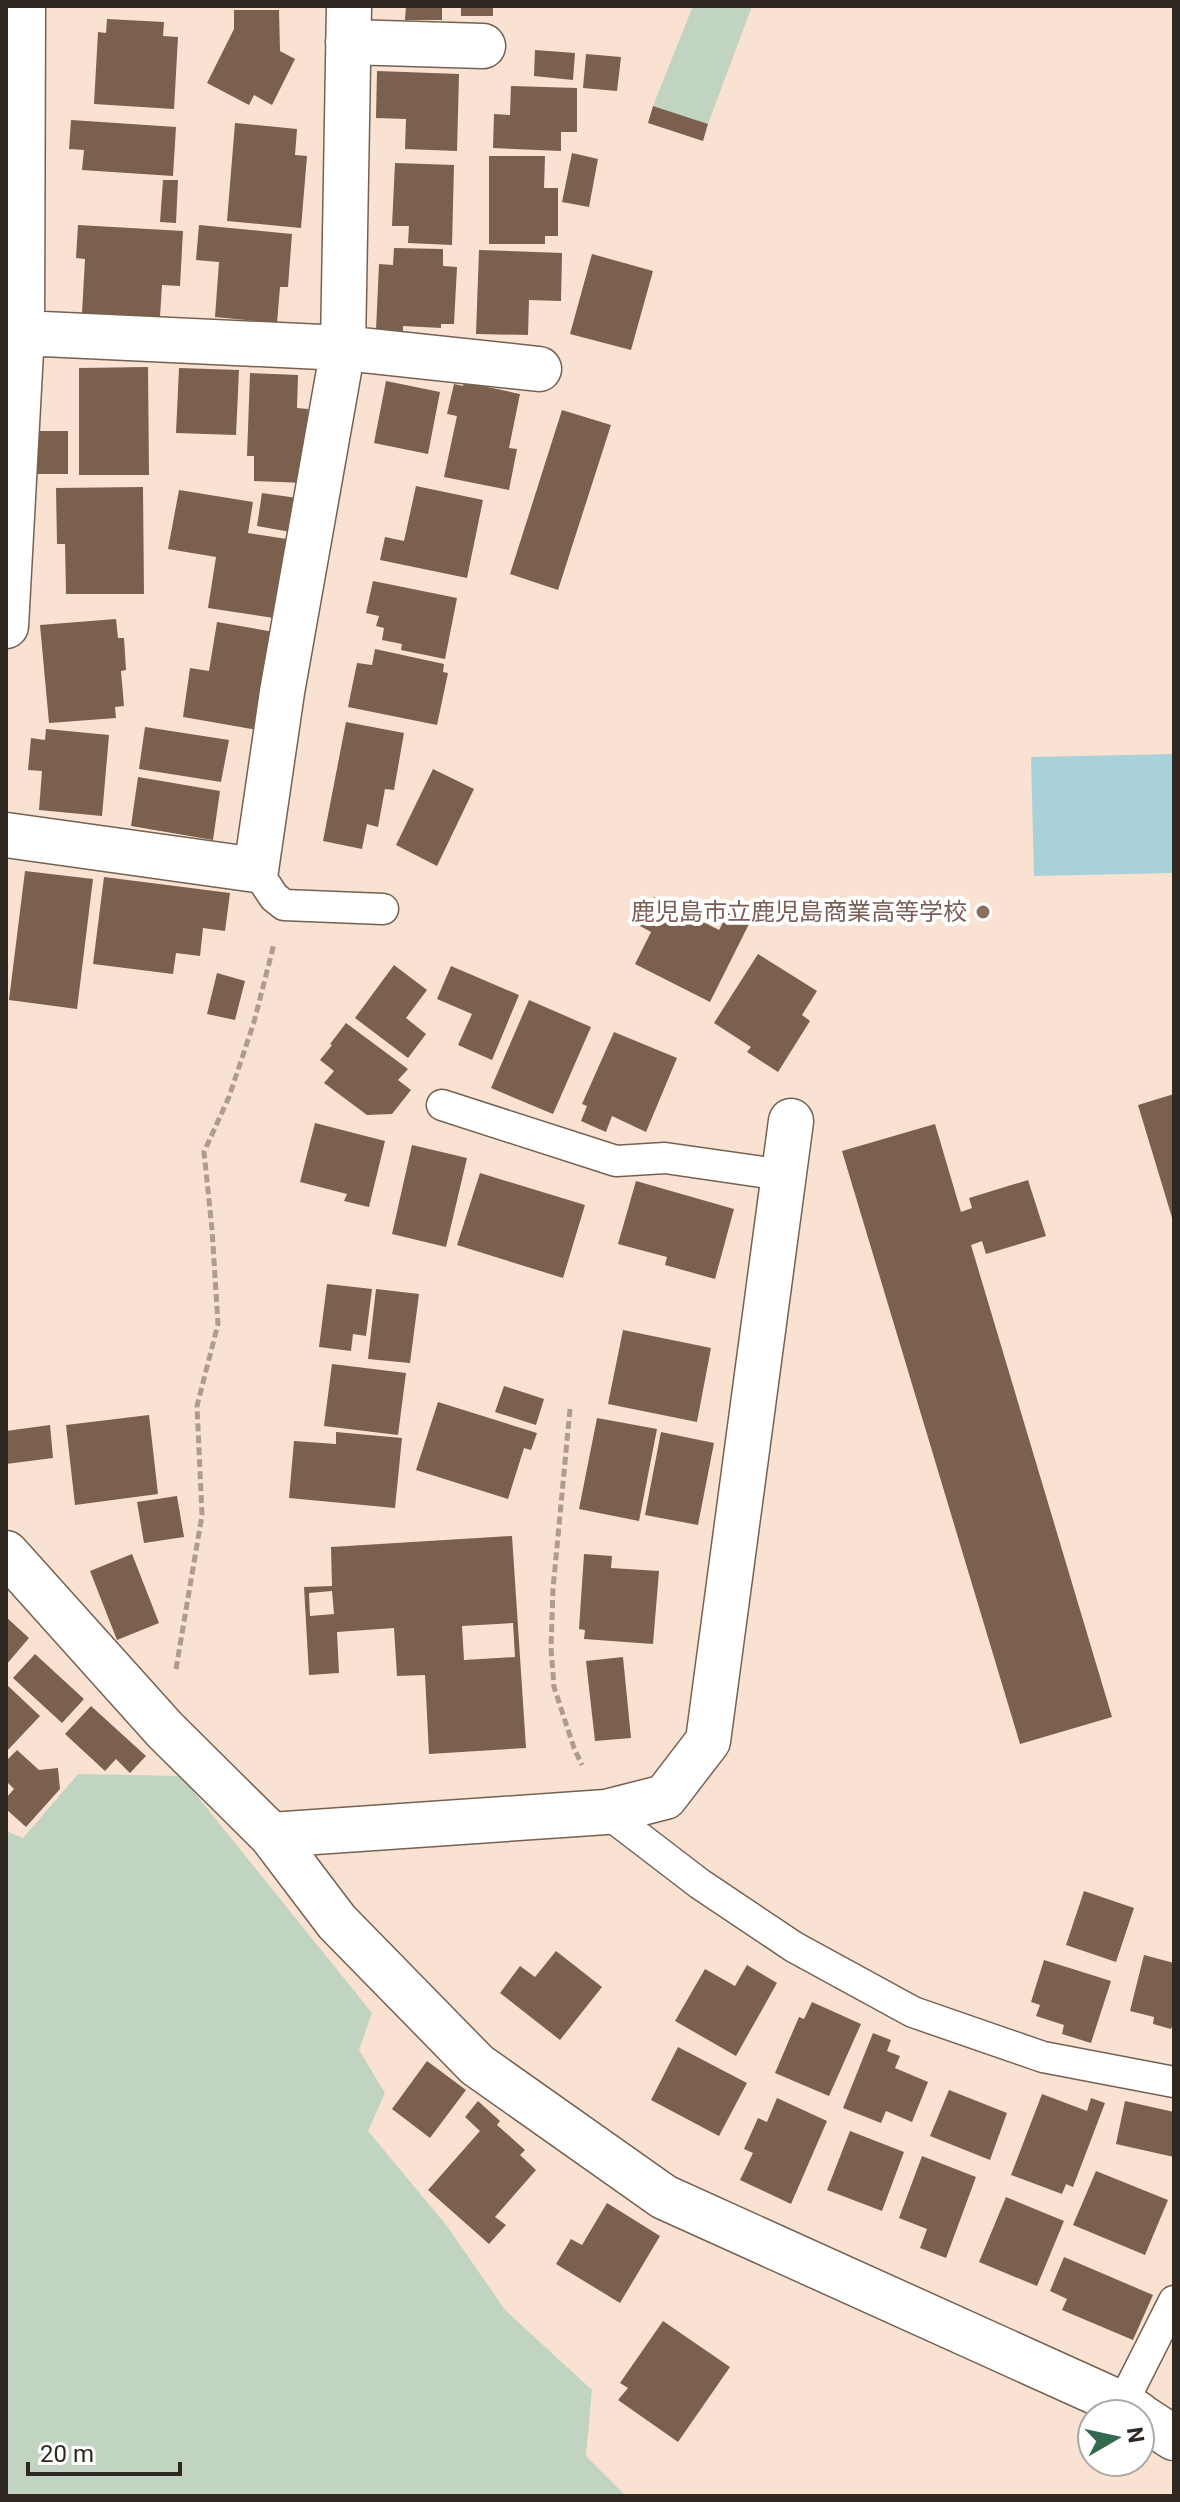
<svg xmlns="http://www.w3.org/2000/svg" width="1180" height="2502" font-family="Roboto,'Noto Sans JP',sans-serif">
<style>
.green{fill:#c1d4c1}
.water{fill:#a8d1d9}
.building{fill:#7a604d;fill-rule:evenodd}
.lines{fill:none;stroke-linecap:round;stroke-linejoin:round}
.service-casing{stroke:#756152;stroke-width:33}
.minor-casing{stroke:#756152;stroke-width:47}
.path{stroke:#ad9c8f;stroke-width:5;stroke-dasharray:8 4;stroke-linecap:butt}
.service{stroke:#fff;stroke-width:30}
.minor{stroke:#fff;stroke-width:44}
.education-dot{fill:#8d6e63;stroke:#fff;stroke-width:3}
.labels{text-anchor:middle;stroke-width:8;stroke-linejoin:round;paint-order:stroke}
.education-label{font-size:24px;fill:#785e54;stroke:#fff;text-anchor:end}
</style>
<rect width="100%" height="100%" fill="#f9e2d1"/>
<path class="green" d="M 693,6 L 752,6 L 708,124 L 653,106 Z
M 78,1774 L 181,1776 L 372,2013 L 359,2050 L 385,2093 L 368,2131 L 447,2226 L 505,2310 L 592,2390 L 586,2456 L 626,2496 L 6,2496 L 6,1831 L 23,1838 Z"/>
<path class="water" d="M 1174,754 L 1174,873 L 1034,876 L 1031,757 Z"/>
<path class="building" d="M 406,6 L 442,6 L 442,20 L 405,20 Z
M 461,6 L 493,6 L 493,16 L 461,16 Z
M 234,10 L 279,10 L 280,51 L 295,59 L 272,105 L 254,95 L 249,105 L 207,83 L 234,29 Z
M 107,19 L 164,22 L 163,36 L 178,37 L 174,109 L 94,104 L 98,32 L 106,33 Z
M 535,50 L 575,53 L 573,80 L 534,76 Z
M 586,54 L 621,57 L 617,91 L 583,88 Z
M 377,71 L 459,74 L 457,151 L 405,149 L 406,119 L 376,118 Z
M 511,86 L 577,88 L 577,132 L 561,132 L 561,151 L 493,148 L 494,114 L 510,115 Z
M 653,106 L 708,124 L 703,141 L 648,123 Z
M 71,120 L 176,127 L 173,176 L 82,170 L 84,150 L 69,149 Z
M 235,123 L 297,129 L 295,155 L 307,156 L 301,228 L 227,221 Z
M 572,153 L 598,159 L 589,207 L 562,202 Z
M 489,156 L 545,156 L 544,188 L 558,188 L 558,236 L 545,236 L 545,244 L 489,244 Z
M 395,163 L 454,165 L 452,245 L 408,243 L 409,226 L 392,226 Z
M 163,180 L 178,180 L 176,223 L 160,222 Z
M 78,225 L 183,231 L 180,286 L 162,285 L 160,317 L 82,313 L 85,259 L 76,258 Z
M 199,225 L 292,234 L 288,287 L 280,287 L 277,323 L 215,317 L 219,262 L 196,260 Z
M 394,248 L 443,249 L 443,266 L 457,267 L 454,324 L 441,324 L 441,328 L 403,326 L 403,331 L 376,330 L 379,264 L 393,265 Z
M 479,250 L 562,253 L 561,301 L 529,300 L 528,335 L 476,334 Z
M 592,254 L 653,271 L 631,350 L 570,334 Z
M 148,367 L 149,475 L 79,475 L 79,368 Z
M 179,368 L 239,370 L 236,435 L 176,433 Z
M 250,373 L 298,375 L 297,408 L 308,409 L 305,483 L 254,481 L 254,456 L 247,456 Z
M 386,381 L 440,392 L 428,454 L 374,443 Z
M 464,382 L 520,394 L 509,448 L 517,449 L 509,490 L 444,477 L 457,416 L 447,414 L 454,384 L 463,386 Z
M 562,410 L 611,425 L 558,590 L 510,574 Z
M 31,431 L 68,431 L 68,474 L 31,474 Z
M 416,486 L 483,500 L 467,578 L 380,560 L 385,537 L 404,541 Z
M 143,487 L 144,594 L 66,594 L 65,544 L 57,544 L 56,488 Z
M 179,490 L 253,502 L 248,533 L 287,539 L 274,618 L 208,608 L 216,557 L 168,549 Z
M 262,493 L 297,498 L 291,532 L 257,526 Z
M 373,581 L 457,598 L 445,659 L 401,650 L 402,644 L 382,640 L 384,628 L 376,626 L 379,616 L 366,613 Z
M 116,619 L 118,638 L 124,638 L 126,670 L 121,671 L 124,706 L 115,707 L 116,718 L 49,723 L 40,625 Z
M 217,622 L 274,632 L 258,730 L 183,717 L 190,668 L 209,671 Z
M 375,649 L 444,664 L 443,672 L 448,673 L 437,725 L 348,707 L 357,663 L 372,665 Z
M 346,722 L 404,733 L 394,790 L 385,789 L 378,827 L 367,824 L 362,849 L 323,841 Z
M 145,727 L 229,740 L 221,782 L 139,769 Z
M 46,729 L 109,735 L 102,816 L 39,810 L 42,771 L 28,770 L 31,738 L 45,740 Z
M 433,769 L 474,789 L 437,866 L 396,845 Z
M 138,777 L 220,791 L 213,840 L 131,826 Z
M 25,871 L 93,879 L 77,1009 L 9,1000 Z
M 104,877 L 230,893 L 225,931 L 203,928 L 200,956 L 176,953 L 173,974 L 93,964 Z
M 654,897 L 719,930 L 728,913 L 749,924 L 710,1002 L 635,964 L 651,932 L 640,926 Z
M 758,954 L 817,991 L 802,1015 L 810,1021 L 778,1072 L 747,1052 L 751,1047 L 714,1023 Z
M 394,965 L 427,990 L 406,1018 L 426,1034 L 408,1058 L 355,1018 Z
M 451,966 L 519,995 L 492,1060 L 458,1045 L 472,1014 L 437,999 Z
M 217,973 L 245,981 L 235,1020 L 207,1014 Z
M 529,1000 L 591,1027 L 553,1114 L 491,1088 Z
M 346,1023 L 408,1069 L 398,1080 L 411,1090 L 392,1114 L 367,1115 L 324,1083 L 334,1071 L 320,1060 L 332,1045 L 330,1044 Z
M 614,1032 L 677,1058 L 646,1132 L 612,1116 L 606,1132 L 581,1121 L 587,1106 L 582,1104 Z
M 1174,1094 L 1174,1221 L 1173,1221 L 1138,1105 Z
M 315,1123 L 385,1141 L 369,1207 L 344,1201 L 347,1194 L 300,1182 Z
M 935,1124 L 961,1212 L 972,1208 L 969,1198 L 1028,1180 L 1046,1236 L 986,1254 L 982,1241 L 971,1245 L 1112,1717 L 1020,1744 L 842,1151 Z
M 412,1145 L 467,1158 L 446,1247 L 392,1234 Z
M 480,1173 L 585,1205 L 563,1278 L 457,1245 Z
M 636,1181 L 734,1209 L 715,1279 L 665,1265 L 667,1257 L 618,1244 Z
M 327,1284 L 372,1289 L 366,1336 L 353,1334 L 351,1351 L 319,1347 Z
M 376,1289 L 419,1294 L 410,1363 L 368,1359 Z
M 623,1330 L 711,1348 L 697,1422 L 608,1404 Z
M 332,1364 L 406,1373 L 398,1435 L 324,1426 Z
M 504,1386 L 544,1399 L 536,1425 L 495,1412 Z
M 438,1402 L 537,1433 L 531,1450 L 524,1448 L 508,1499 L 416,1470 Z
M 149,1415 L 158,1494 L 75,1505 L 66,1425 Z
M 597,1418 L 657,1429 L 639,1521 L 579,1509 Z
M 50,1425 L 53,1458 L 6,1464 L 6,1431 Z
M 336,1432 L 402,1438 L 395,1508 L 289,1498 L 294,1441 L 336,1444 Z
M 661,1432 L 714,1443 L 698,1525 L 645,1515 Z
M 177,1496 L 184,1537 L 144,1543 L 137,1502 Z
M 512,1536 L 526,1748 L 429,1754 L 425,1675 L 397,1676 L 394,1628 L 337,1632 L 339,1673 L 309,1675 L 304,1587 L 332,1586 L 331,1547 ZM 332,1591 L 334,1614 L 310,1616 L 309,1593 ZM 513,1623 L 515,1657 L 464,1660 L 462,1626 Z
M 132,1554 L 159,1623 L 117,1640 L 90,1571 Z
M 584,1554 L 612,1556 L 611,1568 L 659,1571 L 653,1644 L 584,1639 L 585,1630 L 579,1629 Z
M 6,1617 L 29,1638 L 6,1665 Z
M 35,1654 L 84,1699 L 62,1723 L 13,1678 Z
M 623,1657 L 631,1738 L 595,1741 L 586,1661 Z
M 6,1684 L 40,1716 L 6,1752 Z
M 91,1706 L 146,1756 L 130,1773 L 116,1759 L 105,1771 L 65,1734 Z
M 17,1750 L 39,1770 L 58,1768 L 60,1789 L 26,1827 L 6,1809 L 6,1798 L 14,1789 L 6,1781 L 6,1761 Z
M 1084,1891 L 1134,1908 L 1116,1962 L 1066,1945 Z
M 556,1951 L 602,1987 L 560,2040 L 500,1993 L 520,1966 L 535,1977 Z
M 1144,1955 L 1174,1963 L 1174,2021 L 1171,2029 L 1153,2024 L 1154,2017 L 1130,2011 Z
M 1044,1960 L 1111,1981 L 1091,2043 L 1062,2034 L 1064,2025 L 1036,2016 L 1040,2005 L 1031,2002 Z
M 747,1965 L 777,1983 L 736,2056 L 675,2021 L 705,1969 L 735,1986 Z
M 812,2002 L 861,2024 L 829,2096 L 775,2073 L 799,2017 L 804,2019 Z
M 873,2033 L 891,2040 L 887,2051 L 900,2056 L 895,2068 L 928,2082 L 912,2122 L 886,2111 L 881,2123 L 843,2108 Z
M 678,2047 L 747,2083 L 719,2136 L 651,2100 Z
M 427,2061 L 466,2090 L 430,2138 L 392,2109 Z
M 949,2090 L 1007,2113 L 990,2160 L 930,2136 Z
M 1042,2094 L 1087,2111 L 1091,2098 L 1105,2103 L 1073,2187 L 1066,2184 L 1062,2194 L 1011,2175 Z
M 777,2098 L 827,2121 L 791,2204 L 740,2180 L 753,2153 L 744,2149 L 758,2118 L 767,2122 Z
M 478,2101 L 500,2121 L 497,2125 L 525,2150 L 520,2155 L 536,2170 L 495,2217 L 506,2225 L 489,2244 L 428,2190 L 480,2131 L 465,2117 Z
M 1125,2101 L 1174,2112 L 1174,2157 L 1116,2144 Z
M 850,2131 L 904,2152 L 882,2211 L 827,2190 Z
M 922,2156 L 976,2177 L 946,2258 L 920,2248 L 927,2229 L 899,2218 Z
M 1096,2171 L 1168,2200 L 1145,2255 L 1073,2225 Z
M 1006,2197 L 1064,2221 L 1037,2286 L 979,2262 Z
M 607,2203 L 660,2236 L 620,2303 L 556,2264 L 571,2239 L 582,2245 Z
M 1064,2257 L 1153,2295 L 1133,2340 L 1062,2310 L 1067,2299 L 1050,2291 Z
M 663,2321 L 730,2367 L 678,2442 L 618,2400 L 628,2388 L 620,2383 Z"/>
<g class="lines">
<g class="service-casing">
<path id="service" d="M 256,870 L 274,897 L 284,905 L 383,909
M 442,1105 L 616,1161 L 665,1158 L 783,1175
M 606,1812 L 700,1884 L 794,1947 L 913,2012 L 1043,2057 L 1174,2082
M 1122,2404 L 1174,2301"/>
</g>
<g class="minor-casing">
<path id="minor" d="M 348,42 L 483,46
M 22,333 L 343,348 L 539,369
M 6,626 L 22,333 L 23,6
M 6,835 L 256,870 L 282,692 L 343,348 L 349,6
M 6,1553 L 165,1730 L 271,1835 L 337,1922 L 477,2065 L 664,2197 L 1122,2404 L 1138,2414
M 271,1835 L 606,1812 L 665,1797 L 708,1741 L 791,1121
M 1140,2416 L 1174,2438"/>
</g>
<path class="path" d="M 570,1409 L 553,1589 L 551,1648 L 554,1687 L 574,1748 L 582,1765
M 176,1669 L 202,1515 L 197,1406 L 218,1324 L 212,1229 L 204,1152 L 229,1097 L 254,1022 L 274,944"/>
<use href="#service" class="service"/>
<use href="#minor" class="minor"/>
</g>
<circle class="education-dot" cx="983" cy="912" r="8"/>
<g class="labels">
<g class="education-label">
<text x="967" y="920">鹿児島市立鹿児島商業高等学校</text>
</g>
</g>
<rect width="1180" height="2502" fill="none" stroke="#302721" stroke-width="16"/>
<g transform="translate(1116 2438) rotate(81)"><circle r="38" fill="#ffffff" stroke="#aca9a6" stroke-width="2"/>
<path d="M0-6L14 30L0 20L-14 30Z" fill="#33694f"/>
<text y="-12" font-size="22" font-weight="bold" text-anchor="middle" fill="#302721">N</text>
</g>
<path d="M28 2462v12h152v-12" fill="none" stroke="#302721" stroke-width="4"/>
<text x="40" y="2462" font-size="24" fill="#302721" stroke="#ffffff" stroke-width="6" paint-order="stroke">20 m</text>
</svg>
